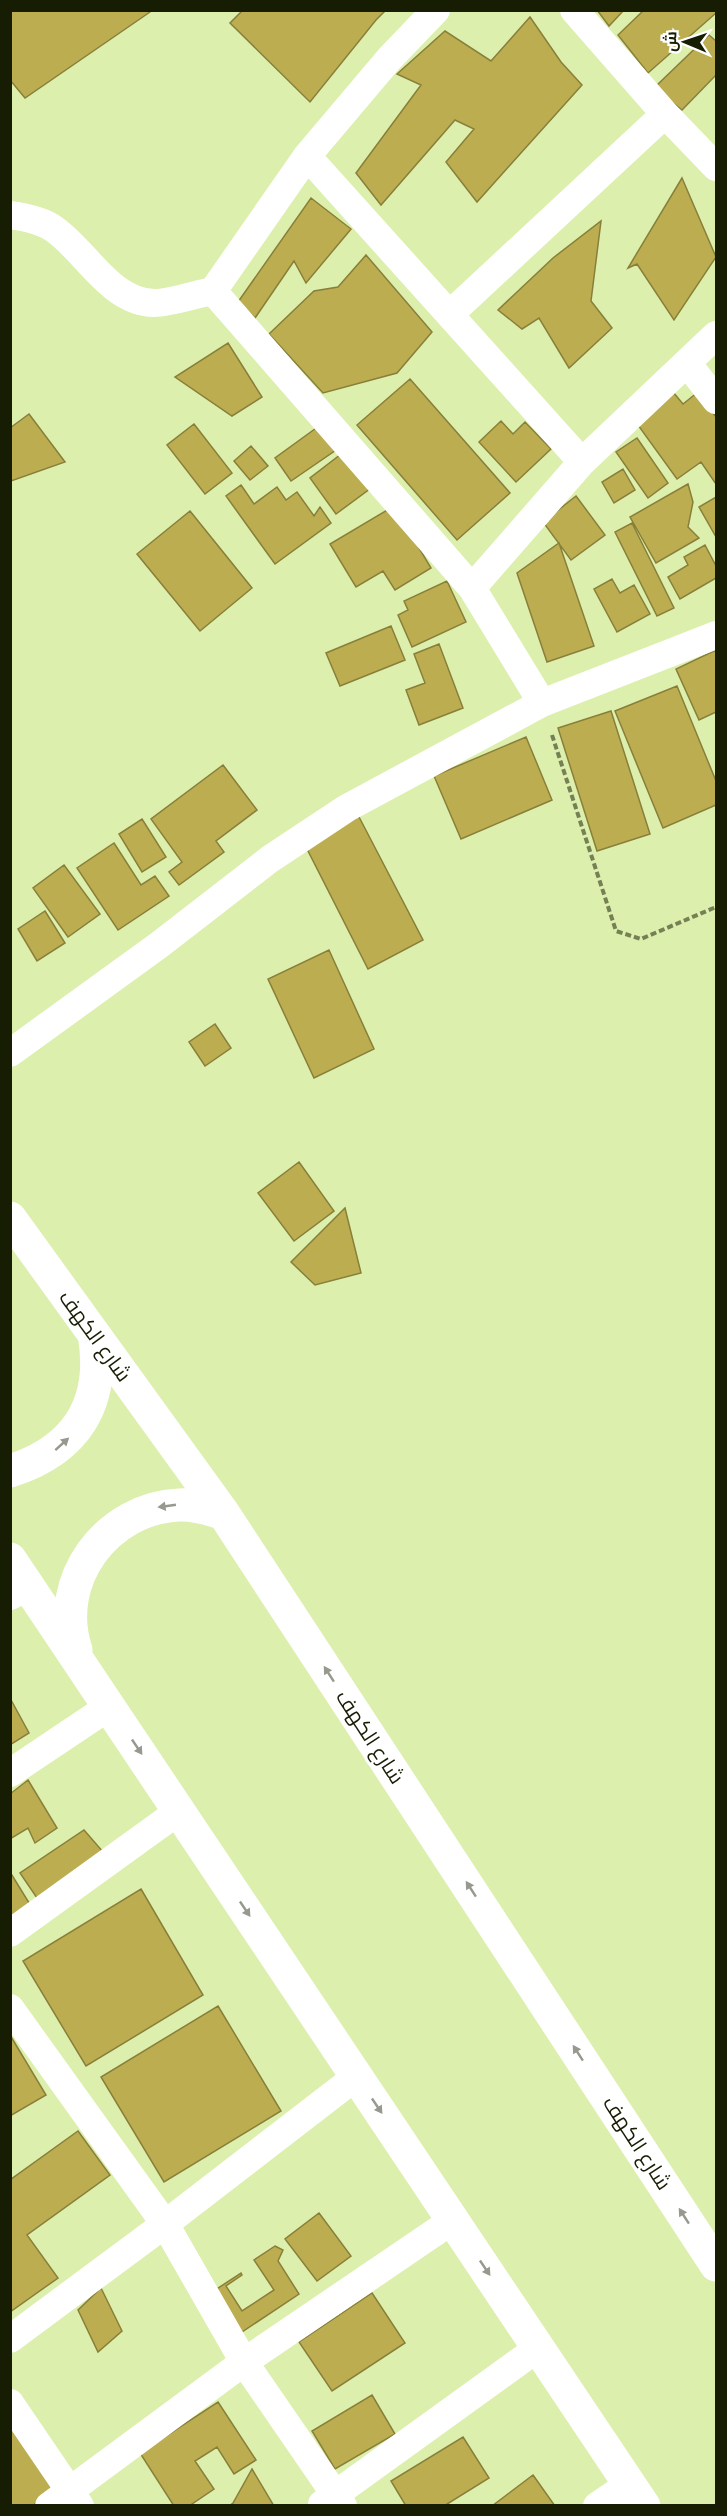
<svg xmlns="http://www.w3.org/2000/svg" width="727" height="2516" font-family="'Fira Sans Condensed',Cairo,sans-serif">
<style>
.building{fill:#bcae50;stroke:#887f3a;stroke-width:1.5}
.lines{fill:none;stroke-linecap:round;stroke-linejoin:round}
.path{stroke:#758154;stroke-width:4;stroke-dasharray:6 3;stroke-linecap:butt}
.street{stroke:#fff;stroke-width:28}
.secondary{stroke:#fff;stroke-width:33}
.oneway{fill:#97998e}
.labels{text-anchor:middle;stroke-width:6;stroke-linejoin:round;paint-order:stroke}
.street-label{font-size:21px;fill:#171d03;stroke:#fff}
</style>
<rect width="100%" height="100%" fill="#dcefac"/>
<path class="building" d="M 10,10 L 148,10 L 150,12 L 25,98 L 10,80 Z
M 243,10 L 386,10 L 376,20 L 310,102 L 230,23 Z
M 597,10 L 624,10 L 609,26 Z
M 644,10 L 716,10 L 716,13 L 648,73 L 618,35 Z
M 530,17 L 561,62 L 582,85 L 477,202 L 446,162 L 474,129 L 455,120 L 381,205 L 356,173 L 421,85 L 397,74 L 445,31 L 491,61 Z
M 709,35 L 716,41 L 716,75 L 682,110 L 654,88 Z
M 682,178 L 716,257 L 674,320 L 637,264 L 628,268 Z
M 311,198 L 351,229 L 306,283 L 294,261 L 255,318 L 238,302 Z
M 601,221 L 591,301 L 612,328 L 569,368 L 539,318 L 522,329 L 498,310 L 553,258 Z
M 366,255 L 432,332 L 397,373 L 323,393 L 269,334 L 314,291 L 338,287 Z
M 228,343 L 262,397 L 232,416 L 175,377 Z
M 410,379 L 510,493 L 457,540 L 357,425 Z
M 673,392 L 683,404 L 698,392 L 716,417 L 716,484 L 701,462 L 677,479 L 635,421 Z
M 29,414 L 65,462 L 11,481 L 10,428 Z
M 501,421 L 513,434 L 525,422 L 551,449 L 516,482 L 479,442 Z
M 194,424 L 232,473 L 205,494 L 167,445 Z
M 319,426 L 336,450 L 291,481 L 275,458 Z
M 637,438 L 668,483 L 648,498 L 616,452 Z
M 251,446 L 268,466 L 250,480 L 234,461 Z
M 345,451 L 371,488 L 336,514 L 310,478 Z
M 623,469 L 635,490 L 614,503 L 602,482 Z
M 688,484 L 693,502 L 688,527 L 699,538 L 656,563 L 630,517 Z
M 241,485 L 254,504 L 277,487 L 286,500 L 297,492 L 314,516 L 320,507 L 331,523 L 275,564 L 226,496 Z
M 576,496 L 605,535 L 571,560 L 543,522 Z
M 716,497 L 716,537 L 699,507 Z
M 394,506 L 431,568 L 395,590 L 383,571 L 356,587 L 330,544 Z
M 190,511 L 252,588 L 200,631 L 137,554 Z
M 632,523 L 674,608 L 657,616 L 615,532 Z
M 559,543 L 594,646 L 547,662 L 517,573 Z
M 705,545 L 716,566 L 716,578 L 680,599 L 668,577 L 688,565 L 684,557 Z
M 612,579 L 620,593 L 634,585 L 650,614 L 617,632 L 594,589 Z
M 447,581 L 466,622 L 412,647 L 398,615 L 408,610 L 404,601 Z
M 391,626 L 405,660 L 340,686 L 326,653 Z
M 439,644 L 463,708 L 419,725 L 406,690 L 425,683 L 414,654 Z
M 716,650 L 716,712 L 699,720 L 676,669 Z
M 677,686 L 716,781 L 716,805 L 663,828 L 615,711 Z
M 611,711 L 650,834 L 597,851 L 558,728 Z
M 526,737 L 552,800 L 461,839 L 434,776 Z
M 223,765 L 257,810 L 216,841 L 224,852 L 179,885 L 169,872 L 182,862 L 151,819 Z
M 358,815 L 423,940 L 368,969 L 304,843 Z
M 142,819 L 166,857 L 142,872 L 119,834 Z
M 114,843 L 141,885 L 155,876 L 169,896 L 118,930 L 77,868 Z
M 64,865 L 100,914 L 68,937 L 33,888 Z
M 45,911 L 65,943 L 37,961 L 18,929 Z
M 329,950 L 374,1049 L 314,1078 L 268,979 Z
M 215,1024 L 231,1048 L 205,1066 L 189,1042 Z
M 299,1162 L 334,1211 L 294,1241 L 258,1193 Z
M 345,1208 L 361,1273 L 315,1285 L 291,1262 Z
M 10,1698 L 29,1733 L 10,1745 Z
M 28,1780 L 57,1828 L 35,1843 L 28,1828 L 10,1839 L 10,1794 Z
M 84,1830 L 104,1853 L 37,1898 L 20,1873 Z
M 10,1872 L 31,1906 L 10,1921 Z
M 141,1889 L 203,1995 L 86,2066 L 23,1961 Z
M 218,2006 L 281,2111 L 164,2182 L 101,2077 Z
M 10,2035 L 46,2095 L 10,2116 Z
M 78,2131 L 110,2175 L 27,2235 L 58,2278 L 10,2312 L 10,2180 Z
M 319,2213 L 351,2256 L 317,2281 L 285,2239 Z
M 275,2246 L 283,2250 L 278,2261 L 299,2294 L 236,2336 L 209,2294 L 241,2273 L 242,2275 L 226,2286 L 242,2311 L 274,2290 L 254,2260 Z
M 101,2288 L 122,2331 L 98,2352 L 78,2310 Z
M 372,2293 L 405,2343 L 332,2391 L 299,2342 Z
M 372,2395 L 395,2434 L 335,2469 L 312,2431 Z
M 218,2402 L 256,2460 L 234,2474 L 217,2447 L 195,2461 L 214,2489 L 189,2506 L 174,2506 L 140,2453 Z
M 10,2418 L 58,2487 L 32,2506 L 10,2506 Z
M 463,2437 L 489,2478 L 444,2506 L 406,2506 L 391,2481 Z
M 252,2469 L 274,2506 L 229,2506 L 233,2503 Z
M 533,2475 L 555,2506 L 492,2506 Z"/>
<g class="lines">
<path class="path" d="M 552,735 L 616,931 L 641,939 L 716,907"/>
<path class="street" d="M 436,10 L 389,59 L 307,156 L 213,291 L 472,588 L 542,703
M 574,10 L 665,114 L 716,167
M 307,156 L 582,462
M 10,215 C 25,217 43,221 54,229 C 86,251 110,302 154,303 C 170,303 196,294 213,291
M 450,314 L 665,114
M 687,363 L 716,400
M 472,588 L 582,462 L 716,335
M 10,1053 L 159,945 L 270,859 L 347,808 L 542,703 L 716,635
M 10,1596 L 29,1586
M 10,1773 L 110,1706
M 10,1933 L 179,1811
M 10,2008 L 165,2224 L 357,2076
M 10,2339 L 165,2224 L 244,2362 L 49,2506
M 10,2403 L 80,2506
M 322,2504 L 538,2348
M 343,2506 L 244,2362 L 453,2220
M 597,2506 L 629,2484"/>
<path class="secondary" d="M 10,1218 L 224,1514 L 716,2265
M 10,1471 C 77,1450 106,1402 94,1334
M 10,1559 L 644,2506
M 76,1650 C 53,1580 107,1508 179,1505 C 195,1504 210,1509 224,1514"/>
</g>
<defs><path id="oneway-solid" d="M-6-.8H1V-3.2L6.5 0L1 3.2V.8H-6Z" transform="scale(1.5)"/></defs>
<g class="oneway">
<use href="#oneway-solid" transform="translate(62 1444) rotate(-42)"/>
<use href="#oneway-solid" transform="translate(167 1506) rotate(172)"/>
<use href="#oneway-solid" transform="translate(329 1674) rotate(-123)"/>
<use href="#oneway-solid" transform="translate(137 1747) rotate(56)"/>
<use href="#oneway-solid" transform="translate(471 1889) rotate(-123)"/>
<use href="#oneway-solid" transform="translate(245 1909) rotate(56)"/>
<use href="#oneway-solid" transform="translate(578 2053) rotate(-123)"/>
<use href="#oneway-solid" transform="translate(377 2106) rotate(56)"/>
<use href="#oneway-solid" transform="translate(684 2216) rotate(-123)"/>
<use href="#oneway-solid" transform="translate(485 2268) rotate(56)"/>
</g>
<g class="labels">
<g class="street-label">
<text transform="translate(95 1336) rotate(54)" y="7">شارع الكهف</text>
<text transform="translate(370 1737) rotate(57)" y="7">شارع الكهف</text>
<text transform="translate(637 2143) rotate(57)" y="7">شارع الكهف</text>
</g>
</g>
<rect width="727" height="2516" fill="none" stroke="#171d03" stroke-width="24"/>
<g transform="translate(685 42) rotate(272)" stroke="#ffffff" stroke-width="4.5" paint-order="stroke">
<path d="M0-4.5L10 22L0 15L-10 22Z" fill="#171d03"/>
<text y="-9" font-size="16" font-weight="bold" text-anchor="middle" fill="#171d03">ش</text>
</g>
</svg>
